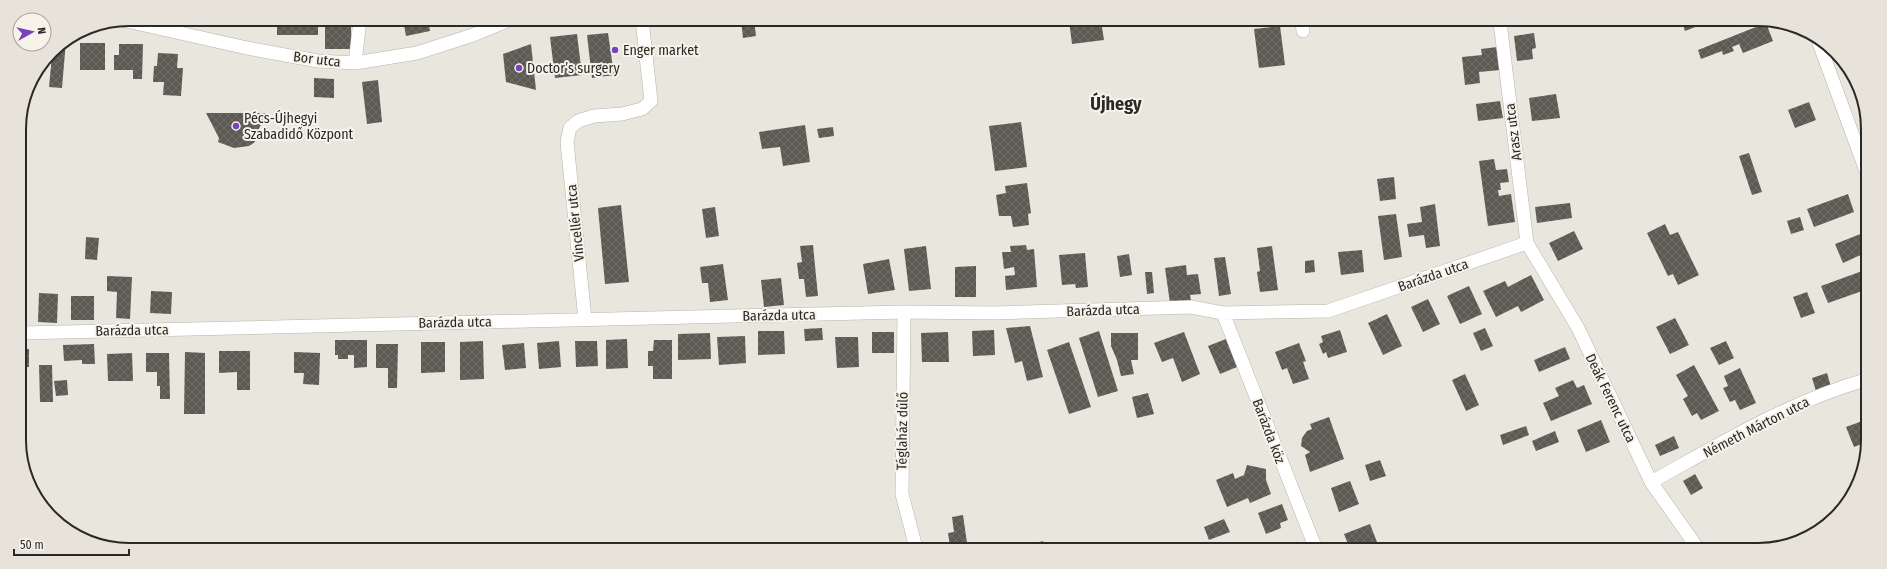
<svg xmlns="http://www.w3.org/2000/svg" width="1887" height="569" font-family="'Fira Sans Condensed',sans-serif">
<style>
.building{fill:url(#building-cross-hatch)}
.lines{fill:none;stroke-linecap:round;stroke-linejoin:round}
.street-casing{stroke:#b6b3ab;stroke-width:14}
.street{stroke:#fff;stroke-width:13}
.poi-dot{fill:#7643ba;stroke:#f7f3eb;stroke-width:1.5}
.labels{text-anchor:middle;stroke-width:4;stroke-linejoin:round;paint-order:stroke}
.poi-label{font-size:14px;fill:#2a2926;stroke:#f7f3eb;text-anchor:start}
.street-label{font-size:14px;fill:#2a2926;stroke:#f7f3eb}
.district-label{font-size:18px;font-weight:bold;fill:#2a2926;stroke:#f7f3eb}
.rim{fill:none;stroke:#2a2926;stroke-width:2}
</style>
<defs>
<pattern id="building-cross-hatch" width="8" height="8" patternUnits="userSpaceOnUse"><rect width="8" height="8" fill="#5d5a53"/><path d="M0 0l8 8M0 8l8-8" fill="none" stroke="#716e68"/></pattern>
</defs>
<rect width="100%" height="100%" fill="#e9e6de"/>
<path class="building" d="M 213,19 L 221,19 L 221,23 L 213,23 Z
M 243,19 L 262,19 L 262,22 L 243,22 Z
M 277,19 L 318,19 L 318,35 L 277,35 Z
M 403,20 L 428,20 L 430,31 L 406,36 Z
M 741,20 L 754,20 L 756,36 L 743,38 Z
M 1069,21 L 1101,21 L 1104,40 L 1072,44 Z
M 1682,22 L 1706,23 L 1685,31 Z
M 1766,23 L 1773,41 L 1743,53 L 1739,44 L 1732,47 L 1734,51 L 1723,55 L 1722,51 L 1701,59 L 1698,50 Z
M 351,24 L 351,49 L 325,49 L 325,25 Z
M 1280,26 L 1285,65 L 1259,68 L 1254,29 Z
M 608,33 L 614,75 L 592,78 L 587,35 Z
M 1534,33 L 1536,48 L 1532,49 L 1533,59 L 1517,61 L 1514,36 Z
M 577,34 L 582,75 L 555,78 L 550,37 Z
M 66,41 L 62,88 L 49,87 L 52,56 L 48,56 L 52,51 Z
M 80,43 L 105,43 L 105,70 L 80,70 Z
M 119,44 L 143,44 L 142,79 L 133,79 L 133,70 L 114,70 L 114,55 L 119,55 Z
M 531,44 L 536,90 L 506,82 L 503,54 Z
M 1497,47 L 1500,70 L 1479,72 L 1480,83 L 1465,85 L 1462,57 L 1482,55 L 1481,49 Z
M 158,53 L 178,54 L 177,68 L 183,68 L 181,96 L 163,95 L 164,82 L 153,82 L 154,66 L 157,66 Z
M 314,78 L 334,79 L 334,98 L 314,97 Z
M 378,80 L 382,122 L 367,124 L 362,82 Z
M 1556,94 L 1560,118 L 1532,121 L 1529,98 Z
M 1500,101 L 1503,118 L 1478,121 L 1476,104 Z
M 1809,102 L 1816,120 L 1795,128 L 1788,110 Z
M 206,113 L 267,113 L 254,138 L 255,142 L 249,146 L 234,148 L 218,142 L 219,138 Z
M 1021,122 L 1027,167 L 995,171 L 989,126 Z
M 805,125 L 810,162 L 783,166 L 780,147 L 762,149 L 759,132 Z
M 833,127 L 834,136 L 819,138 L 817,129 Z
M 1749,153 L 1762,192 L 1752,195 L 1739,156 Z
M 1494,159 L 1496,170 L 1507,169 L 1509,182 L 1500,183 L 1501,190 L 1498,190 L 1499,196 L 1511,194 L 1515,222 L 1488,226 L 1479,161 Z
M 1394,177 L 1396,199 L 1380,201 L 1377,179 Z
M 1027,183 L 1031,213 L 1028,214 L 1029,225 L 1013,227 L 1011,216 L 999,216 L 996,195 L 1006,193 L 1005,186 Z
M 1848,194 L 1854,212 L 1814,227 L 1807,209 Z
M 1570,203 L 1572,218 L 1537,223 L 1535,207 Z
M 1435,204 L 1440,246 L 1426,248 L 1424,235 L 1409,237 L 1407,224 L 1422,222 L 1420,207 Z
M 621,205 L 629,282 L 605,284 L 598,208 Z
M 715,207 L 719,236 L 706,238 L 702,209 Z
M 1396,214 L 1402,257 L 1384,260 L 1378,216 Z
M 1800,217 L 1804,230 L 1791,234 L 1787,221 Z
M 20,222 L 25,222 L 25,247 L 20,247 Z
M 1665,224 L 1670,235 L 1678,232 L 1699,275 L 1678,285 L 1673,274 L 1668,276 L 1647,233 Z
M 1574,231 L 1583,249 L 1558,261 L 1549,243 Z
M 1863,233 L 1865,239 L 1865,253 L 1843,263 L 1835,244 Z
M 86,237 L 99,238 L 97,260 L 85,259 Z
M 813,245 L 818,296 L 806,297 L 804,279 L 799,279 L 797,263 L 802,262 L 800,246 Z
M 1026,245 L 1027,250 L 1034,249 L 1037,287 L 1006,290 L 1005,276 L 1015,275 L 1014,267 L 1004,269 L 1002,252 L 1011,252 L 1010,246 Z
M 926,246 L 931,289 L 909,291 L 904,249 Z
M 1272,246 L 1278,290 L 1260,292 L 1257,272 L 1260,271 L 1257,248 Z
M 1362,250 L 1364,272 L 1341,275 L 1338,252 Z
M 1085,253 L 1088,287 L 1076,288 L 1075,284 L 1062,285 L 1059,255 Z
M 1129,254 L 1132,275 L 1120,277 L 1117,256 Z
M 1225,257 L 1231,294 L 1219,296 L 1214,258 Z
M 889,259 L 895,290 L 868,294 L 863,264 Z
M 1314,260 L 1315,272 L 1305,273 L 1305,261 Z
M 723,264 L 728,300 L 710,302 L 708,283 L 702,283 L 700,267 Z
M 1186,265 L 1187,275 L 1198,274 L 1201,294 L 1190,295 L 1191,300 L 1170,303 L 1165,268 Z
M 976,266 L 976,297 L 955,297 L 955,267 Z
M 1865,270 L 1865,290 L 1828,303 L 1821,286 Z
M 1145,272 L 1152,272 L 1154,293 L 1147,294 Z
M 1531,275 L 1544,300 L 1521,312 L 1518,306 L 1496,317 L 1483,291 L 1505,281 L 1508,287 Z
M 107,276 L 132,277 L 130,319 L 116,318 L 117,292 L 107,291 Z
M 781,278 L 784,305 L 764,307 L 761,280 Z
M 1469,286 L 1482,314 L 1460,324 L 1447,296 Z
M 151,291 L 172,292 L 171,314 L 150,313 Z
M 1807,292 L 1815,313 L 1801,318 L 1793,297 Z
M 39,293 L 58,294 L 57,323 L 38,322 Z
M 71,296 L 94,296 L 94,320 L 71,320 Z
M 20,298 L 23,298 L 22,325 L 20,325 Z
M 1428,299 L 1440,324 L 1423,332 L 1411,307 Z
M 1387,314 L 1402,346 L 1383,355 L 1368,323 Z
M 1675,318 L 1689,345 L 1670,354 L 1656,327 Z
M 1030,326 L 1043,377 L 1027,381 L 1022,361 L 1015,363 L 1006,328 Z
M 822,328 L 823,340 L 805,341 L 804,329 Z
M 1485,328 L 1493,346 L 1481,351 L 1473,333 Z
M 994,330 L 995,355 L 973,356 L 972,331 Z
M 1340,330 L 1347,352 L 1328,358 L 1326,352 L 1323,354 L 1319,344 L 1323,342 L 1321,336 Z
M 758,331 L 784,331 L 785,354 L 758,355 Z
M 1099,331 L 1118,391 L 1098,397 L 1079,338 Z
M 872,332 L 894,332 L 894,353 L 872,353 Z
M 948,332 L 949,362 L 922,362 L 921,333 Z
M 1184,332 L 1200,374 L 1182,382 L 1173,358 L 1162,362 L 1154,343 Z
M 710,333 L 711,359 L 678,360 L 678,334 Z
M 1111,333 L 1138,333 L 1138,360 L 1131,360 L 1134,374 L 1121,376 L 1117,360 L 1111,346 Z
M 745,336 L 746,363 L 719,365 L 717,337 Z
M 835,337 L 858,337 L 859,367 L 837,368 Z
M 627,339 L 628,368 L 606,369 L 606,340 Z
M 1226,339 L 1237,367 L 1220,374 L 1208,346 Z
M 335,340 L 367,340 L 367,367 L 354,368 L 354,355 L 348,355 L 348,359 L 338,359 L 338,355 L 335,355 Z
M 654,340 L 672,340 L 672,379 L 653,379 L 653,366 L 648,366 L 648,351 L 653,351 Z
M 483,341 L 484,379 L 460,380 L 460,342 Z
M 559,341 L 561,367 L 539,369 L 537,343 Z
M 575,341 L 597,341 L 598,366 L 576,367 Z
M 1726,341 L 1734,358 L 1719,365 L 1710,348 Z
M 421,342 L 445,342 L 445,372 L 421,373 Z
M 1069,342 L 1091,407 L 1069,414 L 1047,350 Z
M 524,343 L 526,368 L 505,370 L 502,345 Z
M 1299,343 L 1306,361 L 1303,362 L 1309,379 L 1293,384 L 1287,368 L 1282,370 L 1275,352 Z
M 94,344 L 95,364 L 82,364 L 82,360 L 64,361 L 63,345 Z
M 376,344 L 398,344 L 397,388 L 388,388 L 388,368 L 376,368 Z
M 1565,347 L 1570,359 L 1539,372 L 1534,360 Z
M 20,349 L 29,349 L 29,367 L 21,367 Z
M 219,351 L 250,351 L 250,390 L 237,390 L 237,372 L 219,373 Z
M 185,352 L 205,353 L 205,414 L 184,414 Z
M 294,352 L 320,353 L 319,385 L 303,384 L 304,373 L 294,373 Z
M 132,353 L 133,381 L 108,381 L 107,354 Z
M 146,353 L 169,353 L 170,399 L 160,399 L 160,386 L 157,386 L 157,372 L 146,372 Z
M 39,365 L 52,365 L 53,402 L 40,402 Z
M 1694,365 L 1719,411 L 1701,420 L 1697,413 L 1692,416 L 1683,399 L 1688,396 L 1676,375 Z
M 1740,368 L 1756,403 L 1740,410 L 1735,400 L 1730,402 L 1723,388 L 1728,386 L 1724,376 Z
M 1827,373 L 1831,387 L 1816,391 L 1812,378 Z
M 1465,374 L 1479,405 L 1466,411 L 1452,380 Z
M 67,380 L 68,395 L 56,396 L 54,381 Z
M 1573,380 L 1577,388 L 1584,385 L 1592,404 L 1551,421 L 1543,403 L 1559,396 L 1555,388 Z
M 1148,393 L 1154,414 L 1137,418 L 1132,397 Z
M 1329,417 L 1344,459 L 1310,472 L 1305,455 L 1310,452 L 1301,446 L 1302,438 L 1307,431 L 1312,429 L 1310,424 Z
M 1601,420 L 1610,442 L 1586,452 L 1577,430 Z
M 1865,420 L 1864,443 L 1854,447 L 1846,427 Z
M 1526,426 L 1529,435 L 1503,445 L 1500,435 Z
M 1555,431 L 1559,442 L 1536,451 L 1532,441 Z
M 1674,436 L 1679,448 L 1660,456 L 1655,445 Z
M 1380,460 L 1386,476 L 1370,481 L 1365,465 Z
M 1247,465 L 1266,469 L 1266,480 L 1271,494 L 1250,503 L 1248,498 L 1227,507 L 1216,480 L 1233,473 L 1235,479 L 1244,475 Z
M 1695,474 L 1703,488 L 1691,495 L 1683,481 Z
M 1350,481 L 1359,504 L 1339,512 L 1331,488 Z
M 1282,504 L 1288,520 L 1280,523 L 1281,528 L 1266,534 L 1258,513 Z
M 963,515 L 967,543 L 950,546 L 948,533 L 954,532 L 952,517 Z
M 1224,519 L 1230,532 L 1209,540 L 1204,527 Z
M 1370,524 L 1377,542 L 1372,544 L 1374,549 L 1350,549 L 1344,534 Z
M 1043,541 L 1045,548 L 1017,548 Z
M 1669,545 L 1671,550 L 1657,550 Z"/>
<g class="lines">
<g class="street-casing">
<path id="street" d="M 122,20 L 247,48 L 318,61 L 355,63 L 417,53 L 473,35 L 509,20
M 1302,22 L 1303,31
M 1500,22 L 1527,243 L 1578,328 L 1651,482 L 1699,550
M 1819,43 L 1866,171
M 355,63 L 360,20
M 904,312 L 902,494 L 916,548
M 1223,313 L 1316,549
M 585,319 L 567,142 L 570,128 L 578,121 L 594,116 L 622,114 L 642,109 L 651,101 L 642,20
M 20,333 L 904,312 L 995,313 L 1191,307 L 1223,313 L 1328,311 L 1527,243
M 1651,482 C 1720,444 1789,402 1865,380"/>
</g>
<use href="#street" class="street"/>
</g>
<g class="poi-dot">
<circle cx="615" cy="50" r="4"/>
<circle cx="519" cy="68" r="4"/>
<circle cx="236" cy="126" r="4"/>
</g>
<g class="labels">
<g class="poi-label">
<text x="623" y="55">Enger market</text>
<text x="527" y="73">Doctor’s surgery</text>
<text x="244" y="123">Pécs-Újhegyi<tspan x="244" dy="16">Szabadidő Központ</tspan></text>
</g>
<g class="street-label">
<text transform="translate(317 59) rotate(7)" y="5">Bor utca</text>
<text transform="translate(1513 132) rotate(-97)" y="5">Arasz utca</text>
<text transform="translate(575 223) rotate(-96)" y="5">Vincellér utca</text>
<text transform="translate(1433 275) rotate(-19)" y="5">Barázda utca</text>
<text transform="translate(1103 310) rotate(-2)" y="5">Barázda utca</text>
<text transform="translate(779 315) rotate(-1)" y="5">Barázda utca</text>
<text transform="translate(455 322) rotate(-1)" y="5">Barázda utca</text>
<text transform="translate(132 330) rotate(-1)" y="5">Barázda utca</text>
<text transform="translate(1611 398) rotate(64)" y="5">Deák Ferenc utca</text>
<text transform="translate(1756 427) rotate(-27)" y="5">Németh Márton utca</text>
<text transform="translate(902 431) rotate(-89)" y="5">Téglaház dűlő</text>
<text transform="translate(1269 431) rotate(69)" y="5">Barázda köz</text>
</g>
<g class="district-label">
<text x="1116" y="110">Újhegy</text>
</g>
</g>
<path d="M0 0H1887V569H0ZM129 26H1758A103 103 0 0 1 1861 129V440A103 103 0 0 1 1758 543H129A103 103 0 0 1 26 440V129A103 103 0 0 1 129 26Z" fill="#e7e3db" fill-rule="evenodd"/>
<path class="rim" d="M129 26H1758A103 103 0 0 1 1861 129V440A103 103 0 0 1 1758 543H129A103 103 0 0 1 26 440V129A103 103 0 0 1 129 26Z"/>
<g transform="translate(32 32) rotate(82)"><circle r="19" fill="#f7f3eb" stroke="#a5a29c"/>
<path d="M0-3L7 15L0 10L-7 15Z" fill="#7643ba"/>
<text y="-6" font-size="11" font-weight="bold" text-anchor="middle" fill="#2a2926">N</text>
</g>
<path d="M14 549v6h115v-6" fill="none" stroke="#2a2926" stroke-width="2"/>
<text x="20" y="549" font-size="12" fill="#2a2926" stroke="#f7f3eb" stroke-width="3" paint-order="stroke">50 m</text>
</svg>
